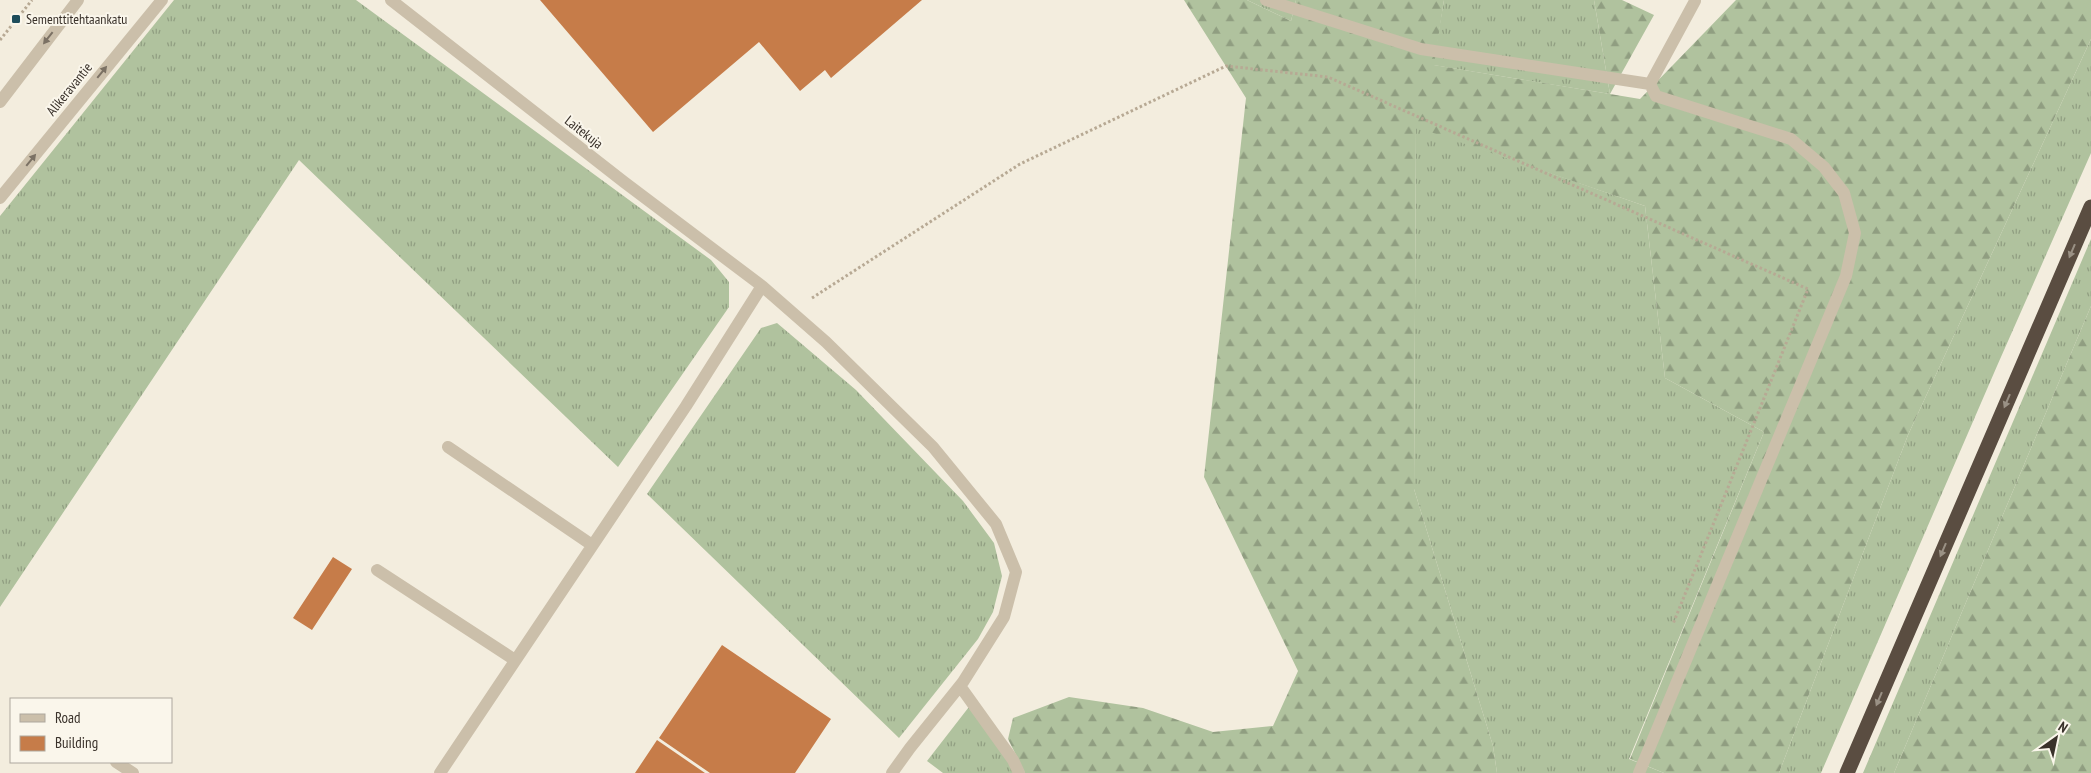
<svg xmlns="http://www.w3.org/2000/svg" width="2091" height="773" font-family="'PT Sans Narrow',sans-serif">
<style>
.grass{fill:url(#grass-tufts)}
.forest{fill:url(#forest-firs)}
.building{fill:#c67c49}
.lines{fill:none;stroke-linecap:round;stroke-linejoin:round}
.path{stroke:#b7a994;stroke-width:3;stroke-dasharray:2.5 2.5;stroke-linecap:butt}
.minor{stroke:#cbbfaa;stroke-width:12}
.highway{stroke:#5a4d41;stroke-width:15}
.oneway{fill:#7b7164}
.oneway2{fill:#9a9185}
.poi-dot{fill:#1e4d5b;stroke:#faf6eb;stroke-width:2}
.labels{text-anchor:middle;stroke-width:4;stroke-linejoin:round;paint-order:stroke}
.poi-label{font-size:14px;fill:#39312a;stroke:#faf6eb;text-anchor:start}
.street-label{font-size:14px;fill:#39312a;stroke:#faf6eb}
</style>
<defs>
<pattern id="grass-tufts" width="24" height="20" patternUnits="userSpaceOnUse" patternTransform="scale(1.25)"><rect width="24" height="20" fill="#b0c29e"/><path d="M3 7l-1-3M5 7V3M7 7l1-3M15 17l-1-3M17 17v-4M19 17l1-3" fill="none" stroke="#909e81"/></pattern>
<pattern id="forest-firs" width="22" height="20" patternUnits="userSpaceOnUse" patternTransform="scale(1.25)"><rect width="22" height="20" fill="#b0c29e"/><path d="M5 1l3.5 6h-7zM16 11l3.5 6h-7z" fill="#909e81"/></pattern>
</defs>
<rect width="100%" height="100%" fill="#f3edde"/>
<path class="grass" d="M 174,0 L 356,0 L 711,260 L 729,282 L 729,307 L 618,467 L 299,160 L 0,607 L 0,216 Z
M 1247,0 L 1296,0 L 1291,21 Z
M 1444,0 L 1594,0 L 1610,94 L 1433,65 Z
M 2091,39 L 2091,153 L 1997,366 L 1821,773 L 1779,773 L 1908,435 Z
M 1416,126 L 1645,206 L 1665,378 L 1764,432 L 1629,759 L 1664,773 L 1497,773 L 1493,746 L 1414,489 Z
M 2091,239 L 2091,306 L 1894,773 L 1863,773 Z
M 777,323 L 856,390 L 963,501 L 994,543 L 1002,576 L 993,612 L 978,639 L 899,738 L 647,494 L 761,328 Z
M 972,703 L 1019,773 L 943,773 L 927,761 Z"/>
<path class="forest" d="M 1184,0 L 1247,0 L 1291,21 L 1296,0 L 1444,0 L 1434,65 L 1610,94 L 1594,0 L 1622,0 L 1654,15 L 1610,94 L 1640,99 L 1736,0 L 2091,0 L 2091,39 L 1908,435 L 1779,773 L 1664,773 L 1630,759 L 1764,432 L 1665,378 L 1645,206 L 1416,127 L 1414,489 L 1493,746 L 1497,773 L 1025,773 L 1008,739 L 1013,718 L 1069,697 L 1143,708 L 1213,732 L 1273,726 L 1298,671 L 1204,477 L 1246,98 Z
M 2091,306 L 2091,773 L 1894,773 Z"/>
<path class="building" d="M 540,0 L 922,0 L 831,78 L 825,70 L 800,91 L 759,42 L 653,132 Z
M 333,557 L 352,569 L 312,630 L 293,618 Z
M 722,645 L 831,719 L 795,773 L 710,773 L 659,738 Z
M 657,740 L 705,773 L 635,773 Z"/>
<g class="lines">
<path class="path" d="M 0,40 L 32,0
M 812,298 L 1020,164 L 1226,66 L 1328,77 L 1808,289 L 1673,624"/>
<path class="minor" d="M 391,0 L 624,182 L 762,286 L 826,342 L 933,447 L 996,524 L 1016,572 L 1004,617 L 963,682 L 910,748 L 892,773
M 1266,0 L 1421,49 L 1650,84 L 1695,1
M 0,102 L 78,0
M 0,198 L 162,0
M 448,447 L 592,545
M 377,570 L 515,660
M 960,686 L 1013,760 L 1019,773
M 116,762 L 133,773
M 440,773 L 686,406 L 762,286
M 1639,773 L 1846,276 L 1855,233 L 1844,193 L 1824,167 L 1791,139 L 1656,96 L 1650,84"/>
<path class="highway" d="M 1847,773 L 2091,207"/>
</g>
<defs><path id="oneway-solid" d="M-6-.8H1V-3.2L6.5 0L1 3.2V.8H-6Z" transform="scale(1.25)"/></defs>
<g class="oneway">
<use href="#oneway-solid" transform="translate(48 38) rotate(128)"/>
<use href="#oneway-solid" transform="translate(102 72) rotate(-51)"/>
<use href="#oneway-solid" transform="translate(31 160) rotate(-51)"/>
</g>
<g class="oneway2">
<use href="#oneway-solid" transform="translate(2072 251) rotate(113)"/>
<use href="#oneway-solid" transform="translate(2007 401) rotate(113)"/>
<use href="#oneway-solid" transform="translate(1943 550) rotate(113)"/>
<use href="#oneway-solid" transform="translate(1879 699) rotate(113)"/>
</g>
<rect class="poi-dot" x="11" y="14" width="10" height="10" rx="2.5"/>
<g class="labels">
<g class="poi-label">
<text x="26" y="24">Sementtitehtaankatu</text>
</g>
<g class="street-label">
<text transform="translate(69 89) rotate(-51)" y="5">Alikeravantie</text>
<text transform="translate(584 132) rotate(38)" y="5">Laitekuja</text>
</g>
</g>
<rect x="10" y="698" width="162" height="65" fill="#faf6eb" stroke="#ada79e"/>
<rect x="20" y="714" width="25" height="8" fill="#cbbfaa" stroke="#ada79e"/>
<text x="55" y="723" font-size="15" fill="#39312a">Road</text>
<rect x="20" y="736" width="25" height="15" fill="#c67c49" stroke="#ada79e"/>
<text x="55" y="748" font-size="15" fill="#39312a">Building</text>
<g transform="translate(2056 738) rotate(33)" stroke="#faf6eb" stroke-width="4" paint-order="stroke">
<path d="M0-4L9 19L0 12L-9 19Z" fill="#39312a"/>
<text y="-8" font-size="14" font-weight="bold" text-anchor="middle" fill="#39312a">N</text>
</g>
</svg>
